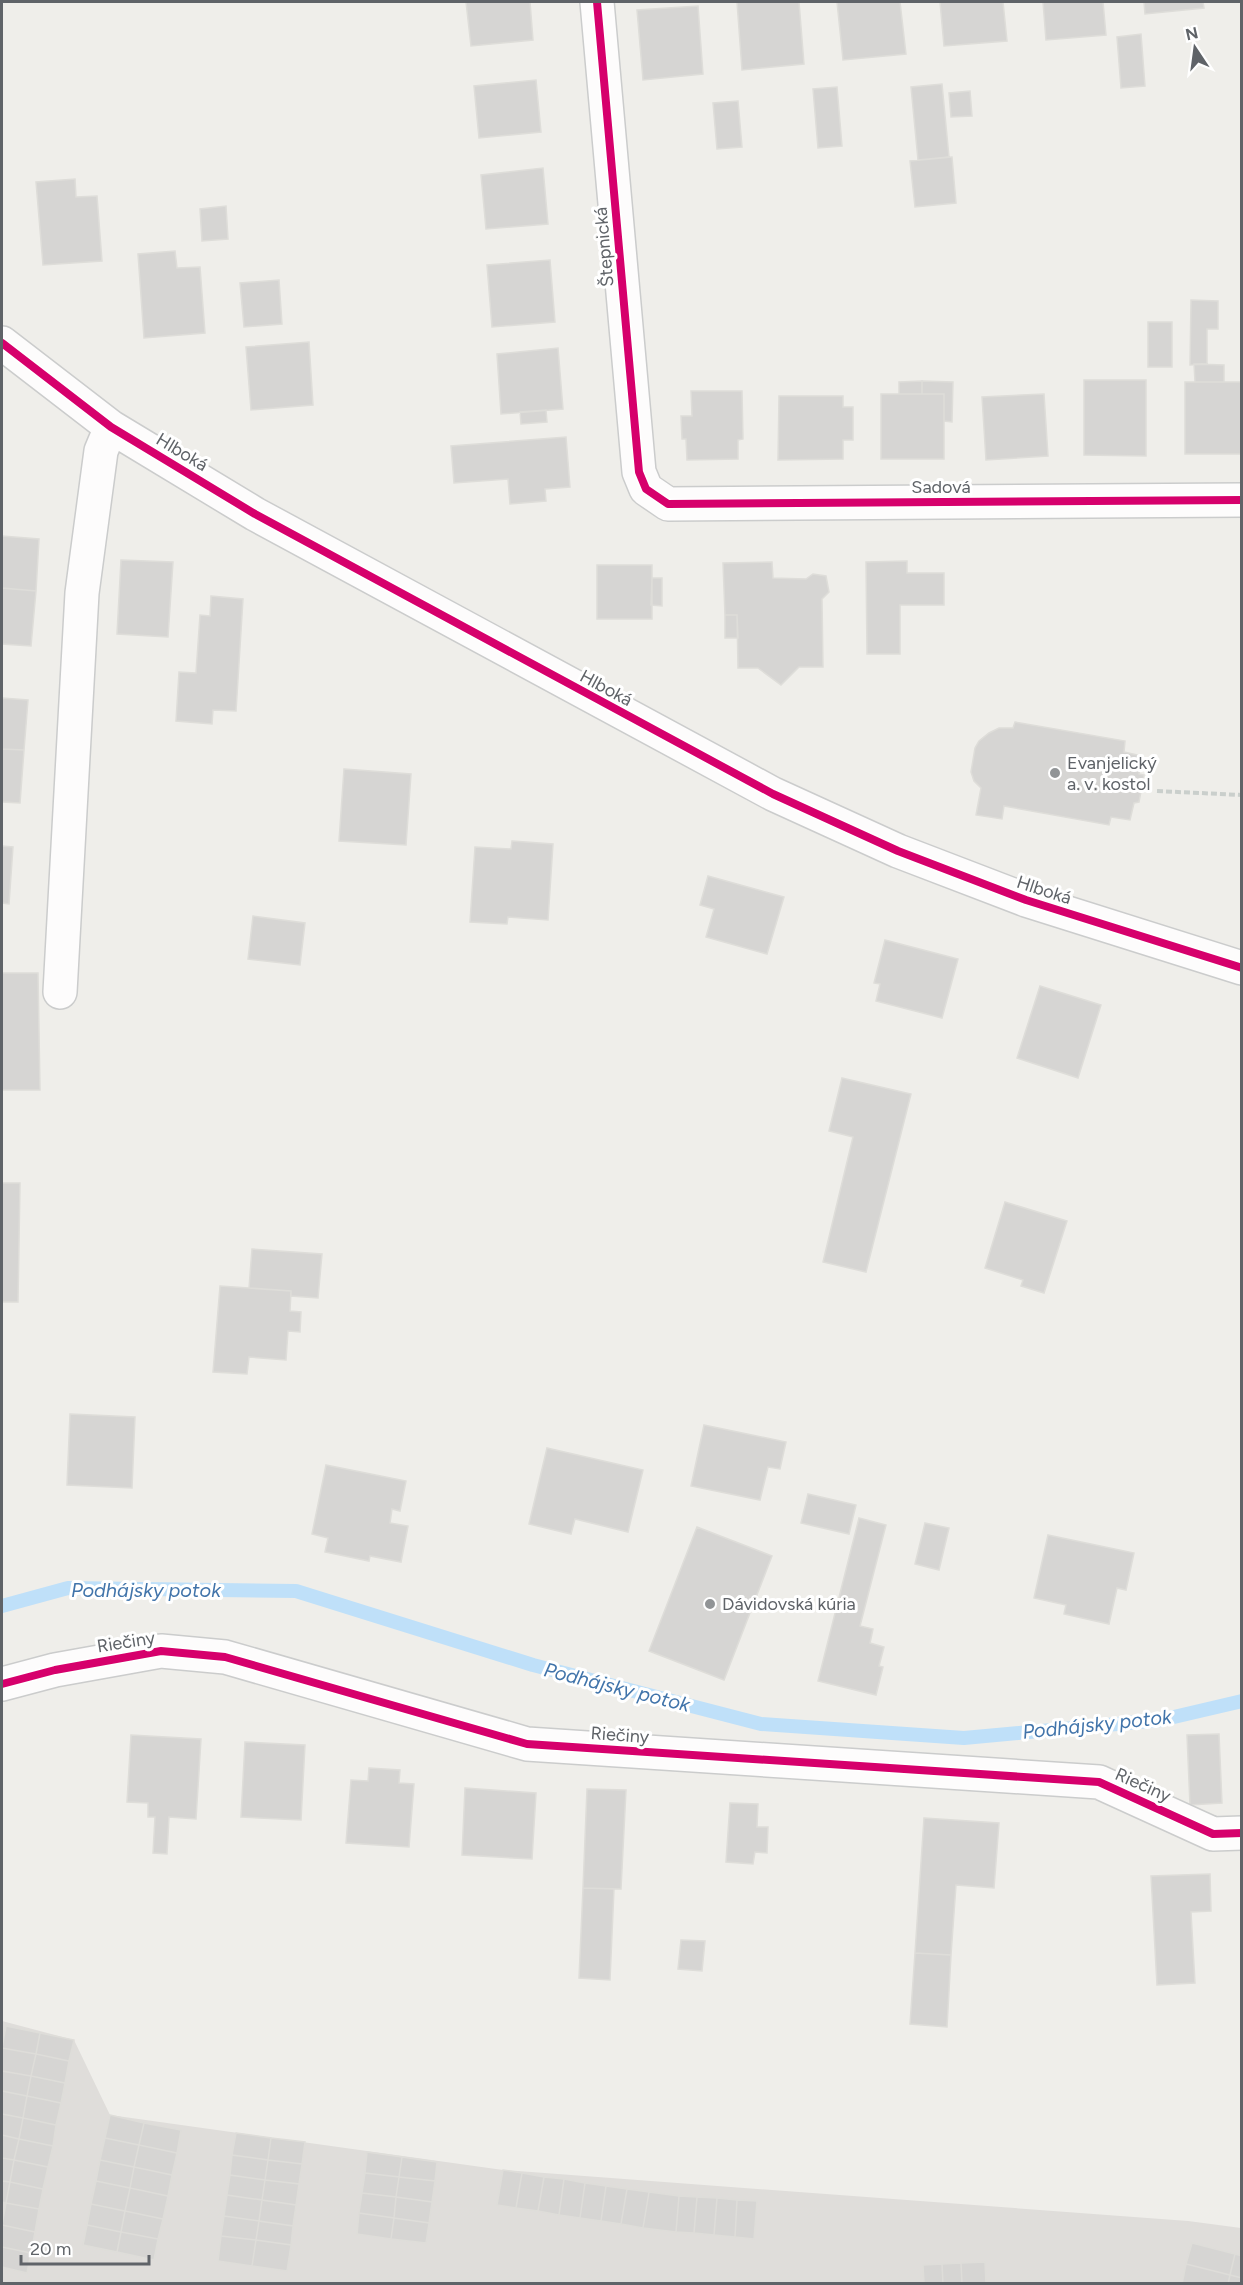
<svg xmlns="http://www.w3.org/2000/svg" width="1243" height="2285" font-family="Figtree,sans-serif">
<style>
.industrial{fill:#dfddda}
.lines{fill:none;stroke-linecap:round;stroke-linejoin:round}
.stream{stroke:#bfe0f9;stroke-width:14}
.building{fill:#d6d5d3;stroke:#deddd9;stroke-width:1.5}
.street-casing{stroke:#cbcccc;stroke-width:36}
.path{stroke:#cacfcc;stroke-width:4;stroke-dasharray:6 3;stroke-linecap:butt}
.street{stroke:#fdfcfc;stroke-width:33}
.cycleway-casing{stroke:#fff;stroke-width:11}
.cycleway{stroke:#d6006c;stroke-width:8}
.poi-dot{fill:#919496;stroke:#fff;stroke-width:2}
.labels{text-anchor:middle;stroke-width:6;stroke-linejoin:round;paint-order:stroke}
.street-label{font-size:18px;fill:#5f6368;stroke:#fff}
.poi-label{font-size:18px;fill:#5f6368;stroke:#fff;text-anchor:start}
.water-label{font-size:20px;font-style:italic;fill:#4174aa;stroke:#fff}
</style>
<rect width="100%" height="100%" fill="#efeeea"/>
<path class="industrial" d="M 2,2021 L 74,2040 L 110,2115 L 503,2170 L 1188,2221 L 1241,2228 L 1241,2283 L 2,2283 Z"/>
<g class="lines">
<path class="stream" d="M 2,1606 L 68,1588 L 296,1591 L 533,1665 L 761,1724 L 964,1738 L 1161,1720 L 1242,1701"/>
</g>
<path class="building" d="M 466,2 L 530,2 L 533,40 L 471,46 Z
M 737,2 L 799,2 L 804,64 L 742,70 Z
M 837,2 L 900,2 L 906,54 L 843,60 Z
M 940,2 L 1003,2 L 1007,41 L 944,46 Z
M 1043,2 L 1103,2 L 1106,35 L 1046,40 Z
M 1144,2 L 1203,2 L 1204,8 L 1145,14 Z
M 698,6 L 703,74 L 643,80 L 637,10 Z
M 1141,34 L 1145,86 L 1121,88 L 1117,37 Z
M 536,80 L 541,132 L 479,138 L 474,86 Z
M 942,84 L 949,157 L 918,160 L 911,87 Z
M 837,87 L 842,146 L 818,148 L 813,89 Z
M 970,91 L 972,116 L 951,117 L 949,93 Z
M 738,101 L 742,147 L 717,149 L 713,103 Z
M 952,157 L 956,203 L 915,207 L 910,161 Z
M 543,168 L 548,224 L 486,229 L 481,175 Z
M 75,179 L 76,197 L 97,196 L 102,261 L 43,265 L 36,182 Z
M 226,206 L 228,239 L 202,241 L 200,209 Z
M 175,251 L 177,268 L 200,267 L 205,333 L 144,338 L 138,254 Z
M 550,260 L 555,322 L 492,327 L 487,265 Z
M 279,280 L 282,324 L 244,327 L 240,283 Z
M 1191,300 L 1218,301 L 1218,329 L 1207,329 L 1207,364 L 1190,365 Z
M 1148,322 L 1172,322 L 1172,367 L 1148,367 Z
M 309,342 L 313,405 L 251,410 L 246,347 Z
M 558,348 L 563,409 L 501,414 L 497,354 Z
M 1194,364 L 1224,365 L 1224,382 L 1195,382 Z
M 1084,380 L 1146,380 L 1146,456 L 1084,455 Z
M 922,381 L 922,394 L 899,394 L 899,382 Z
M 922,381 L 953,382 L 952,422 L 944,421 L 944,394 L 922,394 Z
M 1185,382 L 1242,382 L 1242,454 L 1185,454 Z
M 691,391 L 742,391 L 743,439 L 738,440 L 738,459 L 687,460 L 686,439 L 682,439 L 681,416 L 692,416 Z
M 881,394 L 944,394 L 944,459 L 881,459 Z
M 1044,394 L 1048,456 L 986,460 L 982,397 Z
M 779,396 L 843,396 L 843,407 L 853,407 L 853,440 L 843,440 L 843,459 L 778,460 Z
M 546,410 L 547,422 L 521,424 L 520,412 Z
M 566,437 L 570,487 L 545,489 L 546,501 L 510,504 L 508,479 L 454,483 L 451,446 Z
M 2,536 L 39,539 L 36,591 L 2,588 Z
M 121,560 L 173,562 L 168,637 L 117,634 Z
M 907,561 L 907,573 L 944,573 L 944,605 L 900,605 L 900,654 L 867,654 L 866,562 Z
M 772,562 L 773,578 L 806,579 L 813,574 L 826,576 L 829,592 L 822,599 L 823,667 L 799,667 L 781,685 L 758,668 L 738,668 L 737,615 L 725,615 L 723,563 Z
M 597,565 L 652,565 L 652,619 L 597,619 Z
M 652,578 L 662,578 L 662,606 L 651,605 Z
M 2,588 L 36,591 L 31,646 L 2,644 Z
M 211,596 L 243,599 L 236,711 L 213,710 L 212,724 L 176,721 L 179,672 L 196,673 L 200,615 L 210,616 Z
M 725,615 L 737,615 L 738,638 L 725,638 Z
M 2,698 L 28,700 L 24,750 L 2,749 Z
M 1015,722 L 1125,741 L 1124,752 L 1142,756 L 1139,774 L 1144,775 L 1139,802 L 1134,803 L 1130,820 L 1111,817 L 1109,825 L 1004,806 L 1002,819 L 976,815 L 981,788 L 974,781 L 971,772 L 975,748 L 979,741 L 989,733 L 999,728 L 1013,728 Z
M 2,749 L 24,750 L 20,803 L 2,802 Z
M 344,769 L 411,774 L 406,845 L 339,841 Z
M 512,841 L 553,844 L 548,920 L 508,917 L 507,924 L 470,922 L 475,847 L 511,849 Z
M 2,846 L 13,847 L 9,904 L 2,903 Z
M 708,876 L 784,897 L 767,954 L 706,937 L 714,909 L 700,905 Z
M 253,916 L 305,923 L 300,965 L 248,959 Z
M 885,940 L 958,959 L 942,1018 L 876,1001 L 880,984 L 874,983 Z
M 2,973 L 38,973 L 40,1090 L 2,1090 Z
M 1040,986 L 1101,1005 L 1078,1078 L 1017,1058 Z
M 842,1078 L 911,1094 L 866,1272 L 823,1262 L 853,1137 L 829,1131 Z
M 2,1183 L 20,1183 L 18,1302 L 2,1302 Z
M 1005,1202 L 1067,1221 L 1044,1293 L 1021,1286 L 1023,1280 L 985,1268 Z
M 252,1249 L 322,1254 L 318,1298 L 291,1296 L 291,1291 L 249,1288 Z
M 220,1286 L 291,1291 L 290,1311 L 301,1312 L 300,1332 L 288,1331 L 286,1360 L 249,1357 L 247,1374 L 213,1372 Z
M 70,1414 L 135,1417 L 132,1488 L 67,1485 Z
M 704,1425 L 786,1442 L 780,1469 L 768,1467 L 760,1500 L 691,1486 Z
M 547,1448 L 643,1470 L 628,1532 L 575,1519 L 571,1534 L 529,1524 Z
M 326,1465 L 406,1481 L 400,1511 L 392,1509 L 390,1523 L 408,1526 L 401,1562 L 370,1556 L 369,1561 L 325,1552 L 328,1538 L 312,1534 Z
M 808,1494 L 856,1505 L 849,1534 L 801,1523 Z
M 859,1518 L 886,1525 L 860,1626 L 873,1629 L 870,1643 L 884,1647 L 879,1666 L 883,1667 L 876,1695 L 818,1681 Z
M 925,1523 L 949,1528 L 939,1570 L 915,1564 Z
M 697,1527 L 772,1556 L 724,1680 L 649,1651 Z
M 1048,1535 L 1134,1553 L 1126,1590 L 1117,1588 L 1109,1624 L 1064,1614 L 1066,1605 L 1034,1598 Z
M 1219,1734 L 1222,1803 L 1190,1805 L 1187,1735 Z
M 131,1735 L 201,1739 L 196,1819 L 169,1817 L 167,1854 L 153,1853 L 155,1817 L 148,1817 L 148,1803 L 127,1802 Z
M 245,1742 L 305,1745 L 301,1820 L 241,1817 Z
M 369,1768 L 400,1770 L 399,1783 L 414,1784 L 409,1847 L 346,1843 L 351,1780 L 368,1781 Z
M 465,1788 L 536,1793 L 532,1859 L 462,1855 Z
M 587,1789 L 626,1790 L 621,1889 L 583,1888 Z
M 730,1803 L 758,1804 L 757,1827 L 768,1827 L 767,1853 L 755,1852 L 753,1864 L 726,1862 Z
M 924,1818 L 999,1823 L 994,1888 L 956,1885 L 951,1955 L 915,1953 Z
M 1210,1874 L 1211,1911 L 1191,1912 L 1195,1983 L 1157,1985 L 1151,1876 Z
M 583,1888 L 614,1889 L 610,1980 L 579,1978 Z
M 681,1940 L 705,1941 L 702,1971 L 678,1969 Z
M 915,1953 L 951,1955 L 947,2027 L 910,2024 Z
M 6,2026 L 40,2033 L 36,2054 L 2,2048 Z
M 40,2033 L 74,2040 L 69,2061 L 36,2054 Z
M 2,2048 L 36,2054 L 31,2076 L 2,2071 Z
M 36,2054 L 69,2061 L 65,2083 L 31,2076 Z
M 2,2071 L 31,2076 L 27,2096 L 2,2091 Z
M 31,2076 L 65,2083 L 61,2103 L 27,2096 Z
M 2,2091 L 27,2096 L 23,2118 L 2,2114 Z
M 27,2096 L 61,2103 L 56,2125 L 23,2118 Z
M 2,2114 L 23,2118 L 19,2139 L 2,2135 Z
M 110,2115 L 144,2123 L 139,2145 L 105,2138 Z
M 23,2118 L 56,2125 L 53,2146 L 19,2139 Z
M 144,2123 L 181,2130 L 177,2153 L 139,2145 Z
M 236,2133 L 271,2138 L 268,2160 L 232,2155 Z
M 2,2135 L 19,2139 L 14,2160 L 2,2158 Z
M 105,2138 L 139,2145 L 134,2167 L 100,2160 Z
M 271,2138 L 305,2142 L 302,2164 L 268,2160 Z
M 19,2139 L 53,2146 L 48,2167 L 14,2160 Z
M 139,2145 L 177,2153 L 172,2175 L 134,2167 Z
M 367,2152 L 402,2157 L 399,2177 L 365,2173 Z
M 232,2155 L 268,2160 L 265,2180 L 230,2175 Z
M 402,2157 L 437,2162 L 435,2181 L 399,2177 Z
M 2,2158 L 14,2160 L 10,2182 L 2,2181 Z
M 14,2160 L 48,2167 L 43,2189 L 10,2182 Z
M 100,2160 L 134,2167 L 130,2188 L 96,2181 Z
M 268,2160 L 302,2164 L 299,2184 L 265,2180 Z
M 134,2167 L 172,2175 L 168,2196 L 130,2188 Z
M 503,2170 L 522,2173 L 516,2208 L 497,2205 Z
M 365,2173 L 399,2177 L 396,2197 L 362,2193 Z
M 522,2173 L 544,2177 L 538,2211 L 516,2208 Z
M 230,2175 L 265,2180 L 262,2200 L 227,2195 Z
M 399,2177 L 435,2181 L 432,2202 L 396,2197 Z
M 544,2177 L 564,2179 L 559,2215 L 538,2211 Z
M 564,2179 L 585,2183 L 580,2218 L 559,2215 Z
M 265,2180 L 299,2184 L 296,2205 L 262,2200 Z
M 2,2181 L 10,2182 L 6,2203 L 2,2202 Z
M 96,2181 L 130,2188 L 125,2211 L 91,2204 Z
M 10,2182 L 43,2189 L 39,2209 L 6,2203 Z
M 585,2183 L 606,2186 L 601,2221 L 580,2218 Z
M 606,2186 L 627,2189 L 621,2224 L 601,2221 Z
M 130,2188 L 168,2196 L 163,2219 L 125,2211 Z
M 627,2189 L 649,2192 L 643,2228 L 621,2224 Z
M 649,2192 L 679,2196 L 676,2232 L 643,2228 Z
M 362,2193 L 396,2197 L 394,2218 L 359,2213 Z
M 227,2195 L 262,2200 L 259,2221 L 224,2216 Z
M 679,2196 L 697,2197 L 694,2233 L 676,2232 Z
M 396,2197 L 432,2202 L 429,2223 L 394,2218 Z
M 697,2197 L 717,2198 L 714,2235 L 694,2233 Z
M 717,2198 L 737,2200 L 735,2237 L 714,2235 Z
M 262,2200 L 296,2205 L 293,2226 L 259,2221 Z
M 737,2200 L 757,2201 L 754,2239 L 735,2237 Z
M 6,2203 L 39,2209 L 35,2232 L 2,2225 Z
M 91,2204 L 125,2211 L 121,2232 L 87,2225 Z
M 125,2211 L 163,2219 L 158,2239 L 121,2232 Z
M 359,2213 L 394,2218 L 391,2239 L 357,2234 Z
M 224,2216 L 259,2221 L 256,2240 L 221,2236 Z
M 394,2218 L 429,2223 L 426,2243 L 391,2239 Z
M 259,2221 L 293,2226 L 291,2245 L 256,2240 Z
M 2,2225 L 35,2232 L 31,2253 L 2,2247 Z
M 87,2225 L 121,2232 L 117,2252 L 83,2245 Z
M 121,2232 L 158,2239 L 154,2260 L 117,2252 Z
M 221,2236 L 256,2240 L 252,2266 L 218,2261 Z
M 256,2240 L 291,2245 L 287,2271 L 252,2266 Z
M 1192,2243 L 1235,2254 L 1230,2275 L 1186,2264 Z
M 2,2247 L 31,2253 L 27,2273 L 2,2267 Z
M 1235,2254 L 1242,2256 L 1242,2278 L 1230,2275 Z
M 985,2262 L 986,2284 L 962,2284 L 961,2263 Z
M 961,2263 L 962,2284 L 943,2284 L 942,2264 Z
M 942,2264 L 943,2284 L 924,2284 L 923,2265 Z
M 1186,2264 L 1230,2275 L 1228,2284 L 1182,2284 Z
M 1230,2275 L 1242,2278 L 1242,2284 L 1228,2284 Z"/>
<g class="lines">
<g class="street-casing">
<path id="street" d="M 597,2 L 639,472 L 646,489 L 668,504 L 1242,500
M 2,343 L 111,427 L 255,514 L 773,794 L 898,851 L 1026,900 L 1242,968
M 60,992 L 82,593 L 101,451 L 111,427
M 2,1684 L 55,1670 L 161,1651 L 225,1657 L 527,1744 L 1099,1782 L 1213,1834 L 1242,1833"/>
</g>
<path class="path" d="M 1157,791 L 1242,795"/>
<use href="#street" class="street"/>
<g class="cycleway-casing">
<path id="cycleway" d="M 597,2 L 639,472 L 646,489 L 668,504 L 1242,500
M 2,343 L 111,427 L 255,514 L 773,794 L 898,851 L 1026,900 L 1242,968
M 2,1684 L 55,1670 L 161,1651 L 225,1657 L 527,1744 L 1099,1782 L 1213,1834 L 1242,1833"/>
</g>
<use href="#cycleway" class="cycleway"/>
</g>
<g class="poi-dot">
<circle cx="1055" cy="773" r="6"/>
<circle cx="710" cy="1604" r="6"/>
</g>
<g class="labels">
<g class="street-label">
<text transform="translate(604 247) rotate(-95)" y="6">Štepnická</text>
<text transform="translate(182 452) rotate(31)" y="6">Hlboká</text>
<text x="941" y="493">Sadová</text>
<text transform="translate(606 688) rotate(28)" y="6">Hlboká</text>
<text transform="translate(1044 890) rotate(18)" y="6">Hlboká</text>
<text transform="translate(126 1642) rotate(-9)" y="6">Riečiny</text>
<text transform="translate(620 1735) rotate(4)" y="6">Riečiny</text>
<text transform="translate(1143 1785) rotate(24)" y="6">Riečiny</text>
</g>
<g class="poi-label">
<text x="1067" y="769">Evanjelický<tspan x="1067" dy="21">a. v. kostol</tspan></text>
<text x="722" y="1610">Dávidovská kúria</text>
</g>
<g class="water-label">
<text x="146" y="1597">Podhájsky potok</text>
<text transform="translate(617 1687) rotate(14)" y="7">Podhájsky potok</text>
<text transform="translate(1097 1724) rotate(-6)" y="7">Podhájsky potok</text>
</g>
</g>
<rect width="1243" height="2285" fill="none" stroke="#5f6368" stroke-width="6"/>
<g transform="translate(1195 48) rotate(347)" stroke="#ffffff" stroke-width="4.5" paint-order="stroke">
<path d="M0-4.5L10 22L0 15L-10 22Z" fill="#5f6368"/>
<text y="-9" font-size="16" font-weight="bold" text-anchor="middle" fill="#5f6368">N</text>
</g>
<path d="M21 2255v9h128v-9" fill="none" stroke="#5f6368" stroke-width="3"/>
<text x="30" y="2255" font-size="18" fill="#5f6368" stroke="#ffffff" stroke-width="4.5" paint-order="stroke">20 m</text>
</svg>
